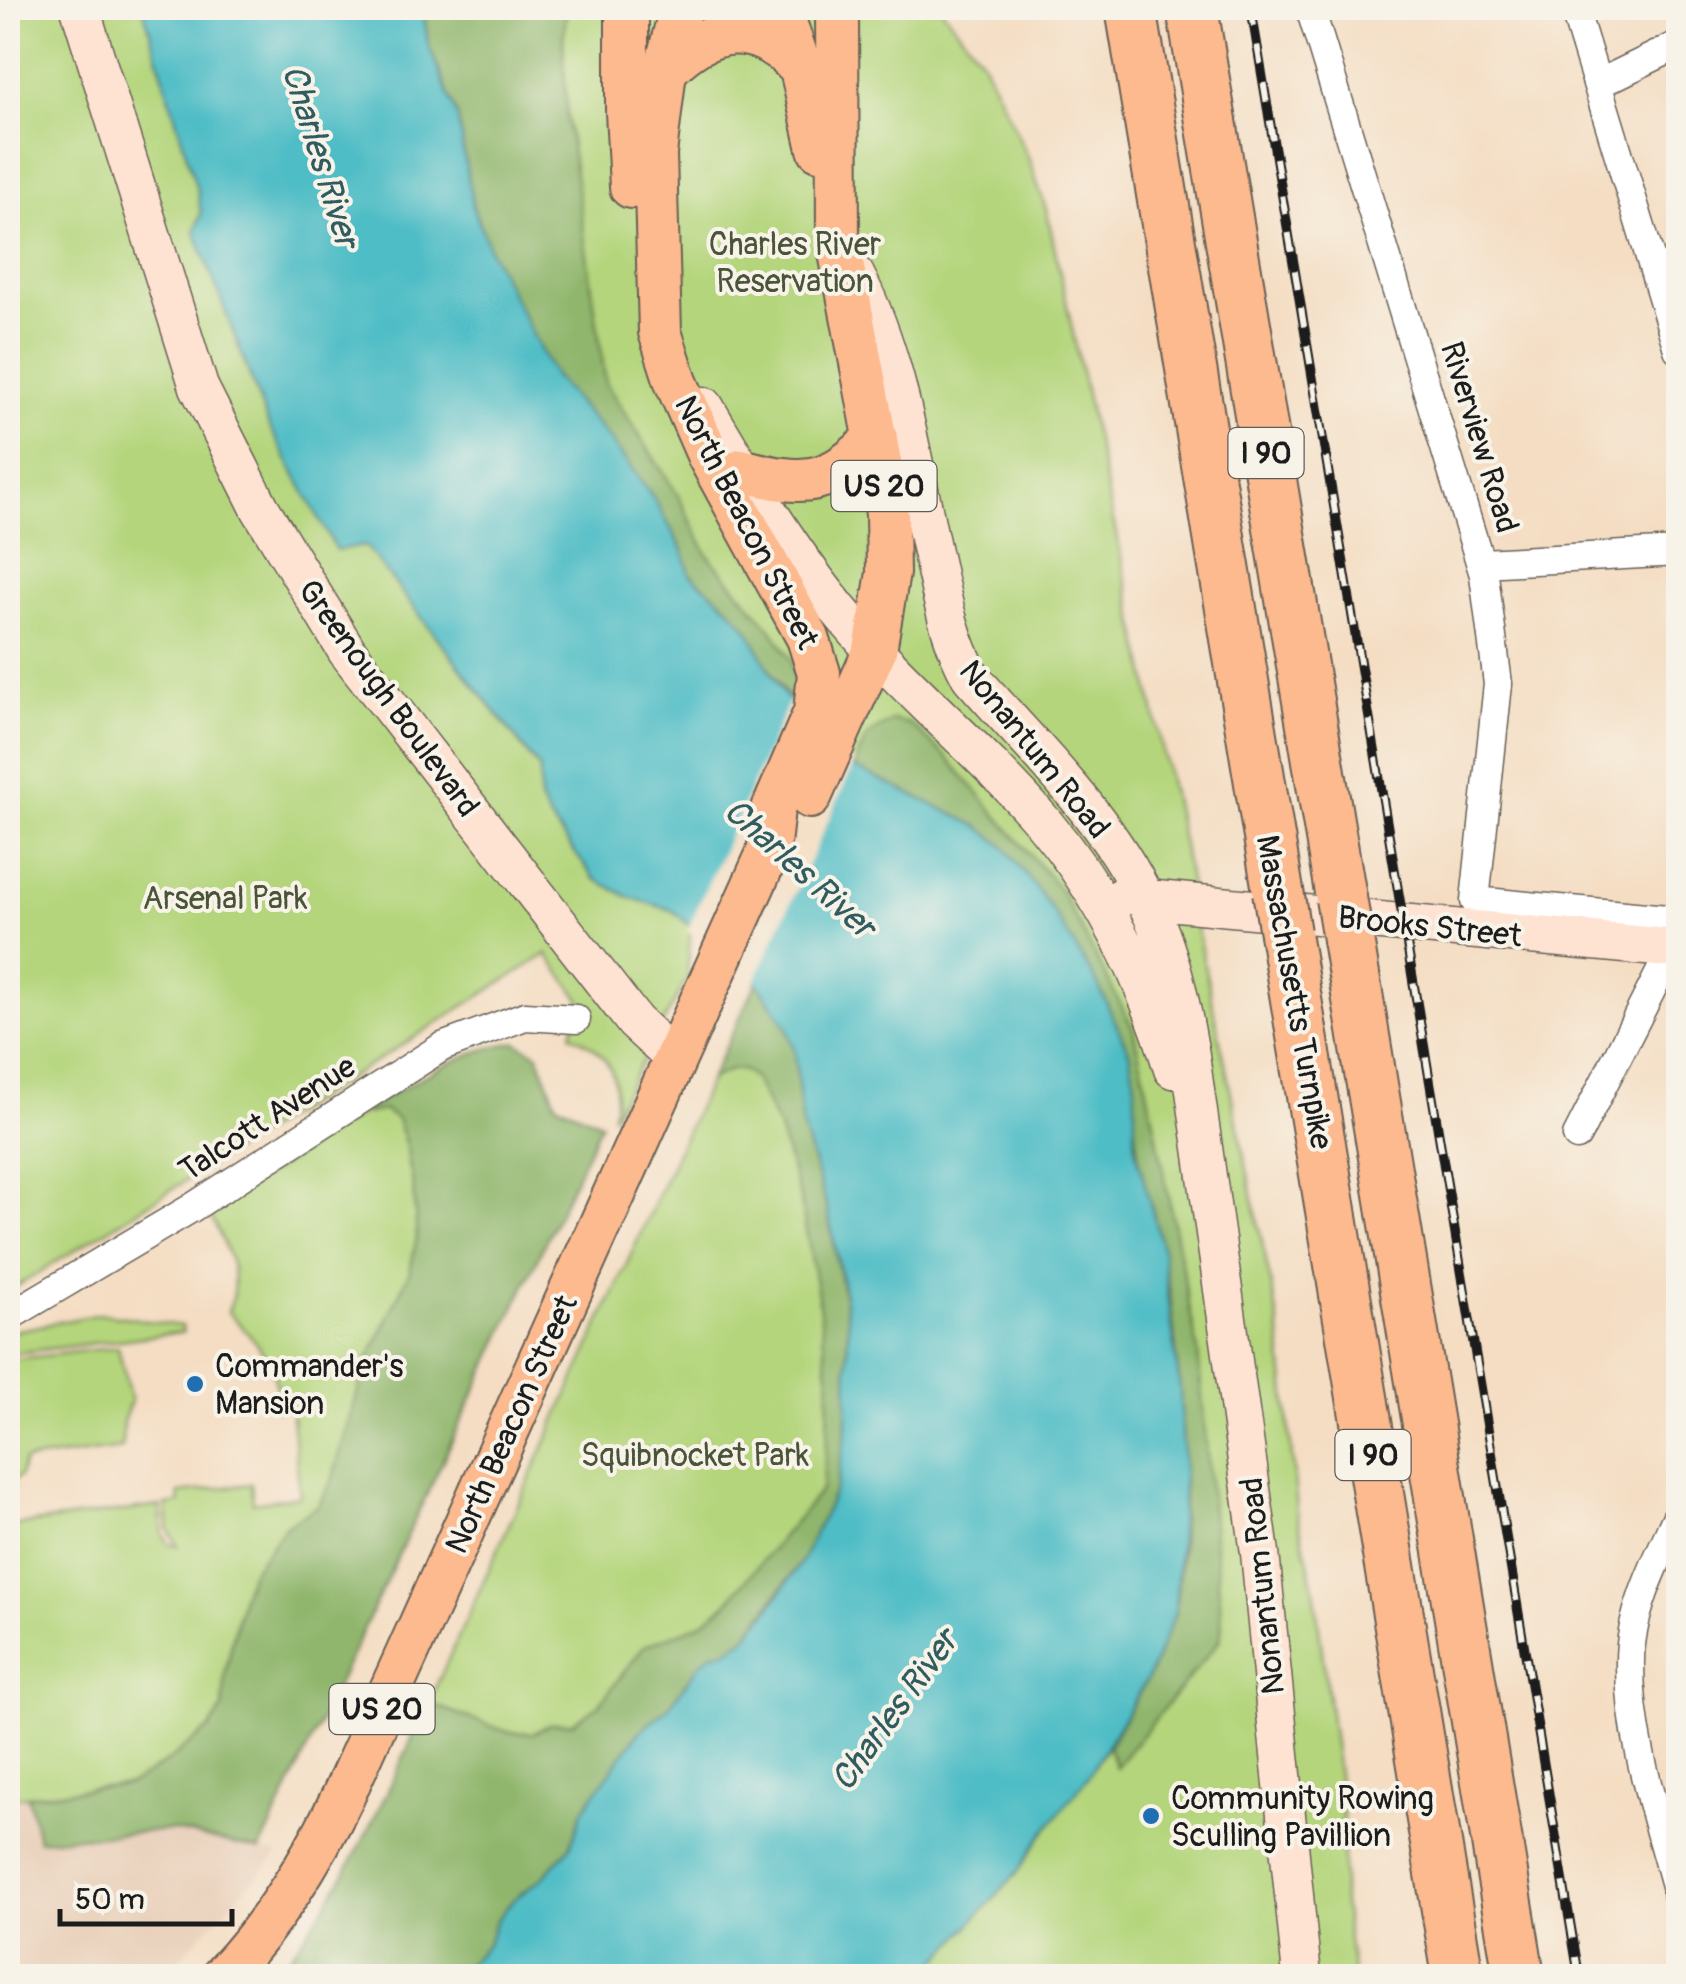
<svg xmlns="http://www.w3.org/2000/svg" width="1686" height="1984" font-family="Pangolin,sans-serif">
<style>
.built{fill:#e8ceb7}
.green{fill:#b4d57c;stroke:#68784c;stroke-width:2.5}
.forest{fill:#8fb66c;stroke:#566944;stroke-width:2.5}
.water{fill:#4fbdc6;stroke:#366c71;stroke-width:2.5}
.pier{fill:#f4ddc2}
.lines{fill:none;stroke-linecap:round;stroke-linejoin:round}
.street-casing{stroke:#686056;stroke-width:31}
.secondary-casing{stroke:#686056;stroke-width:41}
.primary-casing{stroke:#686056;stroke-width:46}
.highway-casing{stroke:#686056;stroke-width:54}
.street{stroke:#fff;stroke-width:28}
.secondary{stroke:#fee3d2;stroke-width:38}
.primary{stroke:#fcba8e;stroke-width:42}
.highway{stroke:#fcba8e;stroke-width:50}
.rail-casing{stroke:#1c1c1c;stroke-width:10}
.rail{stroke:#f7f3e8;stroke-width:6;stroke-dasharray:19;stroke-linecap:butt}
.highway-bridge-casing{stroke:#686056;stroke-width:54;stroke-linecap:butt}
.highway-bridge{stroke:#fcba8e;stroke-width:50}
.poi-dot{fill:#1f6fb2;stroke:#f7f3e8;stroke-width:4}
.labels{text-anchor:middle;stroke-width:8;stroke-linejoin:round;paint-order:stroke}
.shield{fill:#f7f3e8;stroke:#5e5c59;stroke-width:2.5}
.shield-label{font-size:30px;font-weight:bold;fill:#1c1c1c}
.park-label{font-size:32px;fill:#4a5439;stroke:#f7f3e8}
.street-label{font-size:32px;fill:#1c1c1c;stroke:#f7f3e8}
.poi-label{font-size:32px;fill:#1c1c1c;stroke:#f7f3e8;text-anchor:start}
.water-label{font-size:35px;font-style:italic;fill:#305c60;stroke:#f7f3e8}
</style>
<rect width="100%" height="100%" fill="#f7f3e8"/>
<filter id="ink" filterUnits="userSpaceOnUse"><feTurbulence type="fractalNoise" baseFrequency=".01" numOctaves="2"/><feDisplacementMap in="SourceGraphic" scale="20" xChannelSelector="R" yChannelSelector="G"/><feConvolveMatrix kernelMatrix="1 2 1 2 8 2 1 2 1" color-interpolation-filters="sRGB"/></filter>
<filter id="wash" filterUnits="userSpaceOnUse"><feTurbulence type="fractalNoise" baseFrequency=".0048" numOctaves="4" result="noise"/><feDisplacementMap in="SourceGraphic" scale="40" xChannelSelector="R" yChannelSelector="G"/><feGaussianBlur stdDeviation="2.25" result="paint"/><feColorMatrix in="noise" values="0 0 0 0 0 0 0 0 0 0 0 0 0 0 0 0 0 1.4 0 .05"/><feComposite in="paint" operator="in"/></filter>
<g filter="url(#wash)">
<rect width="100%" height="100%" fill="#f4ddc2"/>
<path class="built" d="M 28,1796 L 39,1840 L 171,1830 L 278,1854 L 163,1976 L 8,1976 L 8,1798 Z"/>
<path class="green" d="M 8,8 L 143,8 L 198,193 L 201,214 L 195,231 L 269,426 L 336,549 L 366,546 L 540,770 L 540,800 L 549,818 L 595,879 L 629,897 L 672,910 L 691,927 L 687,979 L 612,1117 C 622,1078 609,1050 571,1035 L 582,1002 L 547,954 L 8,1292 Z
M 423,8 L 941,8 L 982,60 L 1029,159 L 1047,212 L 1183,845 L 1197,930 L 1279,1323 L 1298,1519 L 1314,1589 L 1343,1813 L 1343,1902 L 1353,1976 L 924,1976 L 1020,1869 L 1039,1839 L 1108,1747 L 853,767 L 819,739 L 780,689 L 683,550 L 653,497 L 554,376 L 491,253 Z
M 757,982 L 799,1104 L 848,1320 L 847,1426 L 837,1486 L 446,1976 L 275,1976 L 335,1895 L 386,1797 L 708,1084 Z
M 383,1110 L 397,1119 L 406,1145 L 413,1185 L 417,1238 L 410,1271 L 332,1481 L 318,1506 L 286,1526 L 251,1573 L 242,1596 L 226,1669 L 223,1709 L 209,1729 L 168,1761 L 131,1784 L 8,1798 L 8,1510 L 11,1526 L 160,1506 L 163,1535 L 170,1545 L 178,1546 L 168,1529 L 166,1505 L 180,1503 L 179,1493 L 251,1484 L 253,1503 L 300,1496 L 291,1408 L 277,1410 C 282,1366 256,1341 228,1312 C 243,1275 226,1246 209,1213 L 361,1114 Z
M 100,1314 C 128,1316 154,1323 182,1326 L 183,1332 L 8,1354 L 8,1335 L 14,1331 Z
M 118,1347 L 131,1401 L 123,1422 L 122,1448 L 24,1461 L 20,1476 L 8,1483 L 8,1360 Z"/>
<path class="forest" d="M 423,8 L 567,8 L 563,41 L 567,119 L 606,384 L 678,495 L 707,554 L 772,630 L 791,659 L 795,680 L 790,700 L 763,660 L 690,574 L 683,550 L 653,497 L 605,433 L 554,376 L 491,253 L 473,207 L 457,115 L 428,44 Z
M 893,720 L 910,724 L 948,758 L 1061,891 L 1133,1028 L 1155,1126 L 1198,1352 L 1222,1626 L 1220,1640 L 1116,1767 L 1108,1747 L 1149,1676 L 1175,1613 L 1181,1551 L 1184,1471 L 1180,1389 L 1170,1293 L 1153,1211 L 1141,1177 L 1134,1119 L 978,826 L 853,767 L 867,736 Z
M 757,982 L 787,1027 L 795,1053 L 802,1125 L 827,1208 L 848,1320 L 847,1426 L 837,1486 L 802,1561 L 743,1640 L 727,1650 L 711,1654 L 668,1708 L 639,1732 L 583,1810 L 570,1847 L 541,1879 L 514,1899 L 496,1921 L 488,1943 L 473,1960 L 446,1976 L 275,1976 C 342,1894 385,1800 428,1703 L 508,1732 L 534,1733 L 550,1724 L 572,1723 L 598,1706 L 644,1646 L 700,1624 L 726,1604 L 822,1489 L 828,1429 L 829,1381 L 817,1289 L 800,1198 L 779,1129 L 754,1078 L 745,1071 L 733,1069 L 714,1077 L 708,1084 Z
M 516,1042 L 538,1054 L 556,1103 L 601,1123 L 260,1850 L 171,1830 L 38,1840 L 28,1796 L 131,1784 L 168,1761 L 209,1729 L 223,1709 L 225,1676 L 242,1596 L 251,1572 L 286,1526 L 318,1506 L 332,1481 L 365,1367 L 410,1271 L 417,1237 L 413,1185 L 406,1145 L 397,1119 L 384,1110 L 361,1114 C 411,1083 457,1051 516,1042 Z"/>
<path class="water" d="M 143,8 L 423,8 L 428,44 L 457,115 L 473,207 L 491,253 L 554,376 L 605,434 L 653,497 L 683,550 L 690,574 L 726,604 L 748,629 L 780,689 L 819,739 L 853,767 L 978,826 L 1004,846 L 1049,905 L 1097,982 L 1129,1052 L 1135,1084 L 1135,1147 L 1162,1247 L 1180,1389 L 1184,1471 L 1175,1613 L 1149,1676 L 1088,1777 L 1039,1839 L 1020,1869 L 924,1976 L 446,1976 L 473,1960 L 488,1943 L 496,1921 L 514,1899 L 541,1879 L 570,1848 L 583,1810 L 639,1732 L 668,1708 L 698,1666 L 711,1654 L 727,1650 L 743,1640 L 770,1608 L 802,1561 L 837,1486 L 847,1426 L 848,1320 L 841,1275 L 827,1207 L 802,1125 L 795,1053 L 787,1027 L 757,982 L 672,910 L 629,897 L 595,879 L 549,818 L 540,800 L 540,769 L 366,546 L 336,550 L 269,426 L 195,231 L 201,214 L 198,193 Z"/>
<path class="pier" d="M 790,700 L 799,705 L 823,736 L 855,762 L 753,985 L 687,931 Z"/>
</g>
<g filter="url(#ink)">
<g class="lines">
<g class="street-casing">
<path id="street" d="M 1310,8 L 1484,575 L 1498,684 L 1475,901 L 1678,920
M 1574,8 L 1678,349
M 1598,84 L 1678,45
M 1482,563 L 1678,552
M 1577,1136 L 1672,949
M 8,1317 L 190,1209 L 442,1047 L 525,1016 L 576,1019
M 1678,1514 C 1658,1558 1630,1611 1630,1661 C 1629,1741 1658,1820 1678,1897"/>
</g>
<g class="secondary-casing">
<path id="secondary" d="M 80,8 L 199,387 L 260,508 L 347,651 L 635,1022 L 675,1059
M 855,275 C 899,358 911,457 931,547 C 941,592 948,637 971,677 C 1033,748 1105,815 1146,901 C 1170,950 1181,1002 1190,1055 L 1260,1553 L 1302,1976
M 704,406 C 747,479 792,555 847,620 C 908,692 982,751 1043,822 C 1103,893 1146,980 1173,1069
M 1126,893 L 1146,899 L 1678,949"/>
</g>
<g class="primary-casing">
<path id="primary" d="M 627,8 L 627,112 L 631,187
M 780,8 L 801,69 L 819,149
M 665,71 C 710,24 756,19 801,69
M 741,470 C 806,487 828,486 876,438
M 810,797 L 875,650 L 888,573 L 887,515 L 882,473 L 838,242 L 837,8
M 223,1976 C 274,1922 312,1861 344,1794 L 768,853 L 773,809 L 815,712 L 819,673 L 808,638 L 709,457 L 676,382 L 660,332 L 655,154 L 665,71 L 681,8"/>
</g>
<g class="highway-casing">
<path id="highway" d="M 1131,8 L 1278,891
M 1192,8 L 1341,898
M 1285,933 L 1458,1976
M 1348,939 L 1519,1976"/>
</g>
<use href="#street" class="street"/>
<use href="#secondary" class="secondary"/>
<use href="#primary" class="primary"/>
<use href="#highway" class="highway"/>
<g class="rail-casing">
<path id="rail" d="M 1251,8 L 1579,1976"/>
</g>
<use href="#rail" class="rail"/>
<g class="highway-bridge-casing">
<path id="highway-bridge" d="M 1278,891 L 1285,933
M 1341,898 L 1348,939"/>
</g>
<use href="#highway-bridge" class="highway-bridge"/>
</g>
</g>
<g class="poi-dot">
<circle cx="195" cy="1384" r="10"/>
<circle cx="1151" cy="1816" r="10"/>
</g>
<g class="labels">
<g class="shield">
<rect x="1228.5" y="428" width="75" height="50" rx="8"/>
<rect x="831.5" y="461" width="105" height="50" rx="8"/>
<rect x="1335.5" y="1430" width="75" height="50" rx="8"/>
<rect x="329.5" y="1684" width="105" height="50" rx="8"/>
</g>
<g class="shield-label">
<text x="1266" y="463">I 90</text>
<text x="884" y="496">US 20</text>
<text x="1373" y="1465">I 90</text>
<text x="382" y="1719">US 20</text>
</g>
<g class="park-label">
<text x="795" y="255">Charles River<tspan x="795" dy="37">Reservation</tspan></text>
<text x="225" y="909">Arsenal Park</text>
<text x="695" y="1466">Squibnocket Park</text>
</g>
<g class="street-label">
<text transform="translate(1480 437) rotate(73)" y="11">Riverview Road</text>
<text transform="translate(747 522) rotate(63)" y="11">North Beacon Street</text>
<text transform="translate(389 698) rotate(54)" y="11">Greenough Boulevard</text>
<text transform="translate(1035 749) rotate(51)" y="11">Nonantum Road</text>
<text transform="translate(1430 926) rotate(6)" y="11">Brooks Street</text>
<text transform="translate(1295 992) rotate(80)" y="11">Massachusetts Turnpike</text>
<text transform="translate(267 1118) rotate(-33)" y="11">Talcott Avenue</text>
<text transform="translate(511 1424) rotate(-66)" y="11">North Beacon Street</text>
<text transform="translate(1262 1586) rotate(-96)" y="11">Nonantum Road</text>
</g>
<g class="poi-label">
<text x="215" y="1377">Commander's<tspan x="215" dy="37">Mansion</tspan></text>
<text x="1171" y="1809">Community Rowing<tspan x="1171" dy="37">Sculling Pavillion</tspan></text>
</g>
<g class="water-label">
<text transform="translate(321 156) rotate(73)" y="12">Charles River</text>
<text transform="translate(800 868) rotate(42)" y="12">Charles River</text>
<text transform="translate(894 1710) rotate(-54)" y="12">Charles River</text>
</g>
</g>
<rect width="1686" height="1984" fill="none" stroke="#f7f3e8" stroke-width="40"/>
<path d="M60 1909v15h172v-15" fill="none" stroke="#1c1c1c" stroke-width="5"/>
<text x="75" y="1909" font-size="30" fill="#1c1c1c" stroke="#f7f3e8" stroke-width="8" paint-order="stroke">50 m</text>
</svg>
